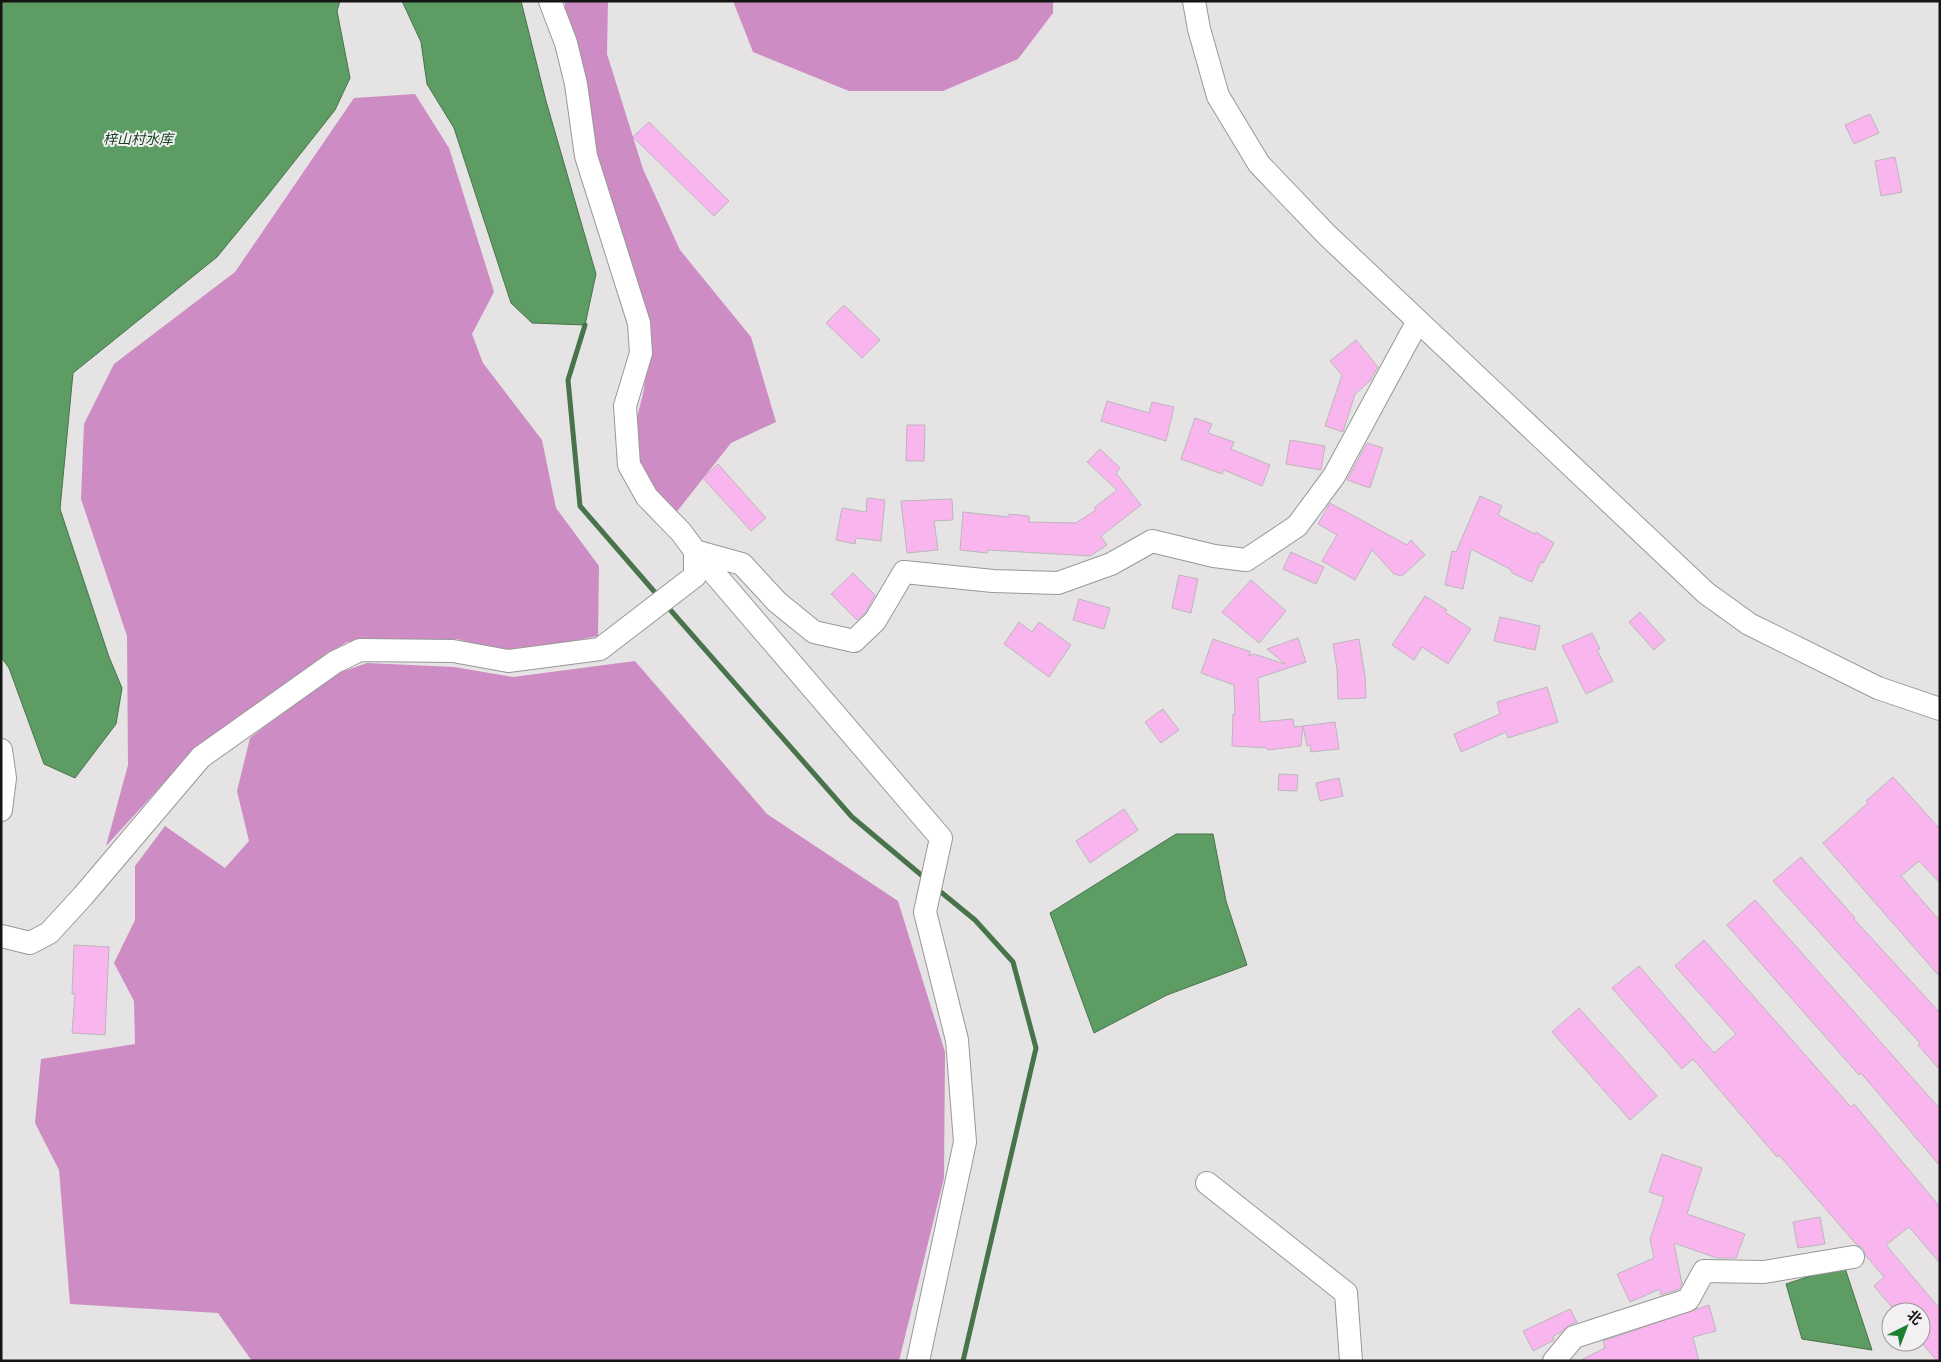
<svg xmlns="http://www.w3.org/2000/svg" width="1941" height="1362" font-family="'Playfair Display','Noto Sans SC',serif">
<style>
.forest{fill:#cd8cc3}
.water{fill:#5d9c63;stroke:#48744c}
.lines{fill:none;stroke-linecap:round;stroke-linejoin:round}
.stream{stroke:#48744c;stroke-width:5}
.building{fill:#f9b6ee;stroke:#bab7ba}
.minor-casing{stroke:#9a9799;stroke-width:24}
.minor{stroke:#fff;stroke-width:22}
.labels{text-anchor:middle;stroke-width:4;stroke-linejoin:round;paint-order:stroke}
.water-label{font-size:14px;font-style:italic;fill:#18451e;stroke:#f3f0f3}
</style>
<rect width="100%" height="100%" fill="#e6e3e5"/>
<path class="forest" d="M 565,1 L 608,1 L 607,54 L 643,169 L 680,250 L 751,337 L 776,422 L 731,443 L 675,514 L 640,475 L 637,418 L 644,389 L 650,323 L 596,158 L 565,15 Z
M 733,1 L 1053,1 L 1053,13 L 1018,59 L 943,91 L 849,91 L 753,52 Z
M 415,94 L 449,148 L 494,292 L 472,334 L 483,363 L 542,440 L 556,508 L 599,566 L 598,636 L 509,653 L 457,639 L 347,642 L 316,661 L 193,751 L 106,846 L 128,765 L 127,636 L 81,499 L 84,424 L 114,364 L 235,272 L 354,98 Z
M 635,661 L 767,814 L 898,901 L 945,1052 L 944,1178 L 899,1361 L 252,1361 L 218,1313 L 70,1304 L 59,1170 L 35,1123 L 41,1059 L 135,1044 L 134,1001 L 114,963 L 135,920 L 135,866 L 165,826 L 225,868 L 249,841 L 237,791 L 250,738 L 332,675 L 367,663 L 454,667 L 513,677 Z"/>
<path class="water" d="M 1,1 L 340,1 L 337,11 L 350,78 L 335,110 L 267,196 L 217,257 L 73,373 L 60,509 L 109,657 L 122,688 L 116,724 L 75,778 L 44,764 L 9,668 L 1,657 Z
M 402,1 L 521,1 L 546,101 L 596,274 L 585,325 L 532,323 L 511,303 L 454,128 L 427,84 L 421,42 Z
M 1176,834 L 1213,834 L 1226,901 L 1247,965 L 1167,995 L 1094,1033 L 1050,913 Z
M 1844,1265 L 1872,1350 L 1802,1339 L 1786,1284 Z"/>
<g class="lines">
<path class="stream" d="M 585,325 L 568,380 L 580,506 L 659,597
M 666,605 L 852,817 L 926,879
M 936,888 L 975,920 L 1013,962 L 1036,1048 L 963,1361"/>
</g>
<path class="building" d="M 1870,114 L 1879,133 L 1854,144 L 1845,125 Z
M 649,122 L 729,201 L 714,216 L 633,137 Z
M 1895,157 L 1902,192 L 1881,196 L 1875,161 Z
M 844,305 L 880,340 L 862,358 L 826,323 Z
M 1356,340 L 1378,367 L 1370,381 L 1355,394 L 1343,432 L 1325,426 L 1342,375 L 1330,361 Z
M 1107,401 L 1149,413 L 1152,402 L 1174,407 L 1166,441 L 1101,421 Z
M 1195,418 L 1212,424 L 1208,433 L 1234,442 L 1231,449 L 1270,465 L 1262,486 L 1224,470 L 1222,474 L 1181,459 Z
M 907,425 L 925,425 L 924,461 L 906,461 Z
M 1290,440 L 1325,446 L 1321,470 L 1286,464 Z
M 1367,443 L 1383,448 L 1370,488 L 1347,480 Z
M 1100,449 L 1120,468 L 1116,473 L 1141,505 L 1101,536 L 1107,545 L 1090,556 L 988,550 L 987,553 L 960,550 L 963,512 L 1009,517 L 1009,514 L 1029,516 L 1029,522 L 1076,523 L 1096,510 L 1094,508 L 1117,490 L 1087,462 Z
M 718,464 L 766,518 L 751,531 L 703,478 Z
M 1480,496 L 1502,506 L 1498,515 L 1535,534 L 1536,532 L 1554,543 L 1543,563 L 1541,562 L 1532,582 L 1512,573 L 1510,569 L 1471,549 L 1463,589 L 1445,585 L 1452,551 L 1456,552 Z
M 867,498 L 885,500 L 881,541 L 856,538 L 855,544 L 836,540 L 842,508 L 866,512 Z
M 952,499 L 953,520 L 934,521 L 938,550 L 907,553 L 901,501 Z
M 1330,503 L 1407,545 L 1411,540 L 1425,555 L 1402,576 L 1394,574 L 1372,550 L 1355,580 L 1322,561 L 1337,535 L 1318,524 Z
M 1291,552 L 1324,567 L 1316,584 L 1283,569 Z
M 853,573 L 875,595 L 865,613 L 857,620 L 831,594 Z
M 1179,575 L 1198,579 L 1191,613 L 1172,608 Z
M 1251,580 L 1286,611 L 1259,643 L 1222,612 Z
M 1425,596 L 1447,610 L 1445,612 L 1471,629 L 1448,664 L 1422,647 L 1414,660 L 1392,645 Z
M 1079,599 L 1110,608 L 1104,629 L 1073,620 Z
M 1640,612 L 1665,640 L 1654,650 L 1629,622 Z
M 1500,617 L 1540,626 L 1535,650 L 1494,641 Z
M 1019,622 L 1032,632 L 1039,622 L 1071,645 L 1049,677 L 1004,644 Z
M 1592,633 L 1600,649 L 1597,650 L 1613,681 L 1586,694 L 1562,646 Z
M 1298,638 L 1306,662 L 1258,678 L 1260,722 L 1293,719 L 1294,727 L 1303,726 L 1301,746 L 1268,750 L 1267,748 L 1232,746 L 1233,714 L 1235,714 L 1234,685 L 1201,673 L 1213,639 L 1251,652 L 1248,656 L 1254,654 L 1285,664 L 1267,649 Z
M 1359,639 L 1365,676 L 1366,698 L 1338,699 L 1337,669 L 1333,644 Z
M 1547,687 L 1558,722 L 1508,738 L 1506,732 L 1461,752 L 1454,734 L 1500,714 L 1497,702 Z
M 1163,709 L 1179,730 L 1161,743 L 1145,722 Z
M 1335,722 L 1339,749 L 1311,752 L 1310,745 L 1307,746 L 1303,726 Z
M 1279,774 L 1298,775 L 1297,791 L 1278,790 Z
M 1893,777 L 1940,829 L 1940,883 L 1919,861 L 1901,876 L 1940,921 L 1940,977 L 1823,843 L 1868,803 L 1866,801 Z
M 1339,778 L 1343,796 L 1320,801 L 1316,783 Z
M 1124,809 L 1138,830 L 1090,863 L 1076,841 Z
M 1801,857 L 1855,918 L 1854,919 L 1940,1013 L 1940,1070 L 1918,1045 L 1920,1043 L 1773,881 Z
M 1755,900 L 1940,1109 L 1940,1166 L 1861,1073 L 1859,1075 L 1727,925 Z
M 1704,940 L 1851,1107 L 1854,1104 L 1940,1207 L 1940,1263 L 1909,1227 L 1886,1245 L 1940,1309 L 1940,1361 L 1937,1361 L 1921,1342 L 1921,1312 L 1896,1312 L 1874,1286 L 1884,1277 L 1866,1256 L 1863,1248 L 1856,1244 L 1779,1155 L 1777,1157 L 1693,1059 L 1682,1069 L 1612,988 L 1639,966 L 1714,1053 L 1736,1034 L 1675,966 Z
M 74,945 L 109,947 L 105,1035 L 72,1033 L 75,994 L 72,994 Z
M 1579,1008 L 1657,1096 L 1630,1120 L 1552,1032 Z
M 1662,1154 L 1702,1168 L 1687,1214 L 1745,1234 L 1736,1258 L 1717,1258 L 1674,1243 L 1682,1284 L 1679,1289 L 1661,1295 L 1660,1289 L 1630,1302 L 1617,1274 L 1654,1258 L 1650,1239 L 1664,1197 L 1649,1192 Z
M 1820,1217 L 1825,1244 L 1798,1248 L 1793,1222 Z
M 1709,1305 L 1716,1331 L 1693,1337 L 1699,1361 L 1579,1361 L 1605,1348 L 1603,1341 Z
M 1570,1309 L 1577,1322 L 1569,1325 L 1560,1333 L 1553,1336 L 1554,1340 L 1533,1351 L 1523,1331 Z"/>
<g class="lines">
<g class="minor-casing">
<path id="minor" d="M 1194,1 L 1199,29 L 1218,96 L 1259,164 L 1327,235 L 1706,593 L 1749,624 L 1878,688 L 1940,709
M 695,551 L 742,564 L 777,602 L 814,632 L 854,641 L 875,621 L 904,572 L 993,581 L 1058,583 L 1111,564 L 1152,541 L 1214,556 L 1246,560 L 1297,526 L 1334,476 L 1418,321
M 695,551 L 941,838 L 925,912 L 957,1040 L 965,1142 L 918,1361
M 1,750 L 5,778 L 1,810
M 1,936 L 30,943 L 49,933 L 83,896 L 201,757 L 335,662 L 360,650 L 453,651 L 508,661 L 600,649 L 695,576 L 695,551 L 681,532 L 647,497 L 629,465 L 625,406 L 641,353 L 639,323 L 586,156 L 576,84 L 566,43 L 550,1
M 1207,1183 L 1346,1293 L 1351,1361
M 1554,1361 L 1574,1337 L 1688,1300 L 1704,1271 L 1764,1272 L 1853,1257"/>
</g>
<use href="#minor" class="minor"/>
</g>
<g class="labels">
<g class="water-label">
<text x="138" y="144">梓山村水库</text>
</g>
</g>
<rect width="1941" height="1362" fill="none" stroke="#161516" stroke-width="5"/>
<g transform="translate(1906 1327) rotate(42)"><circle r="24" fill="#f3f0f3" stroke="#9b989b"/>
<path d="M0-4L9 19L0 12L-9 19Z" fill="#1d7f32"/>
<text y="-8" font-size="14" font-weight="bold" text-anchor="middle" fill="#161516">北</text>
</g>
</svg>
